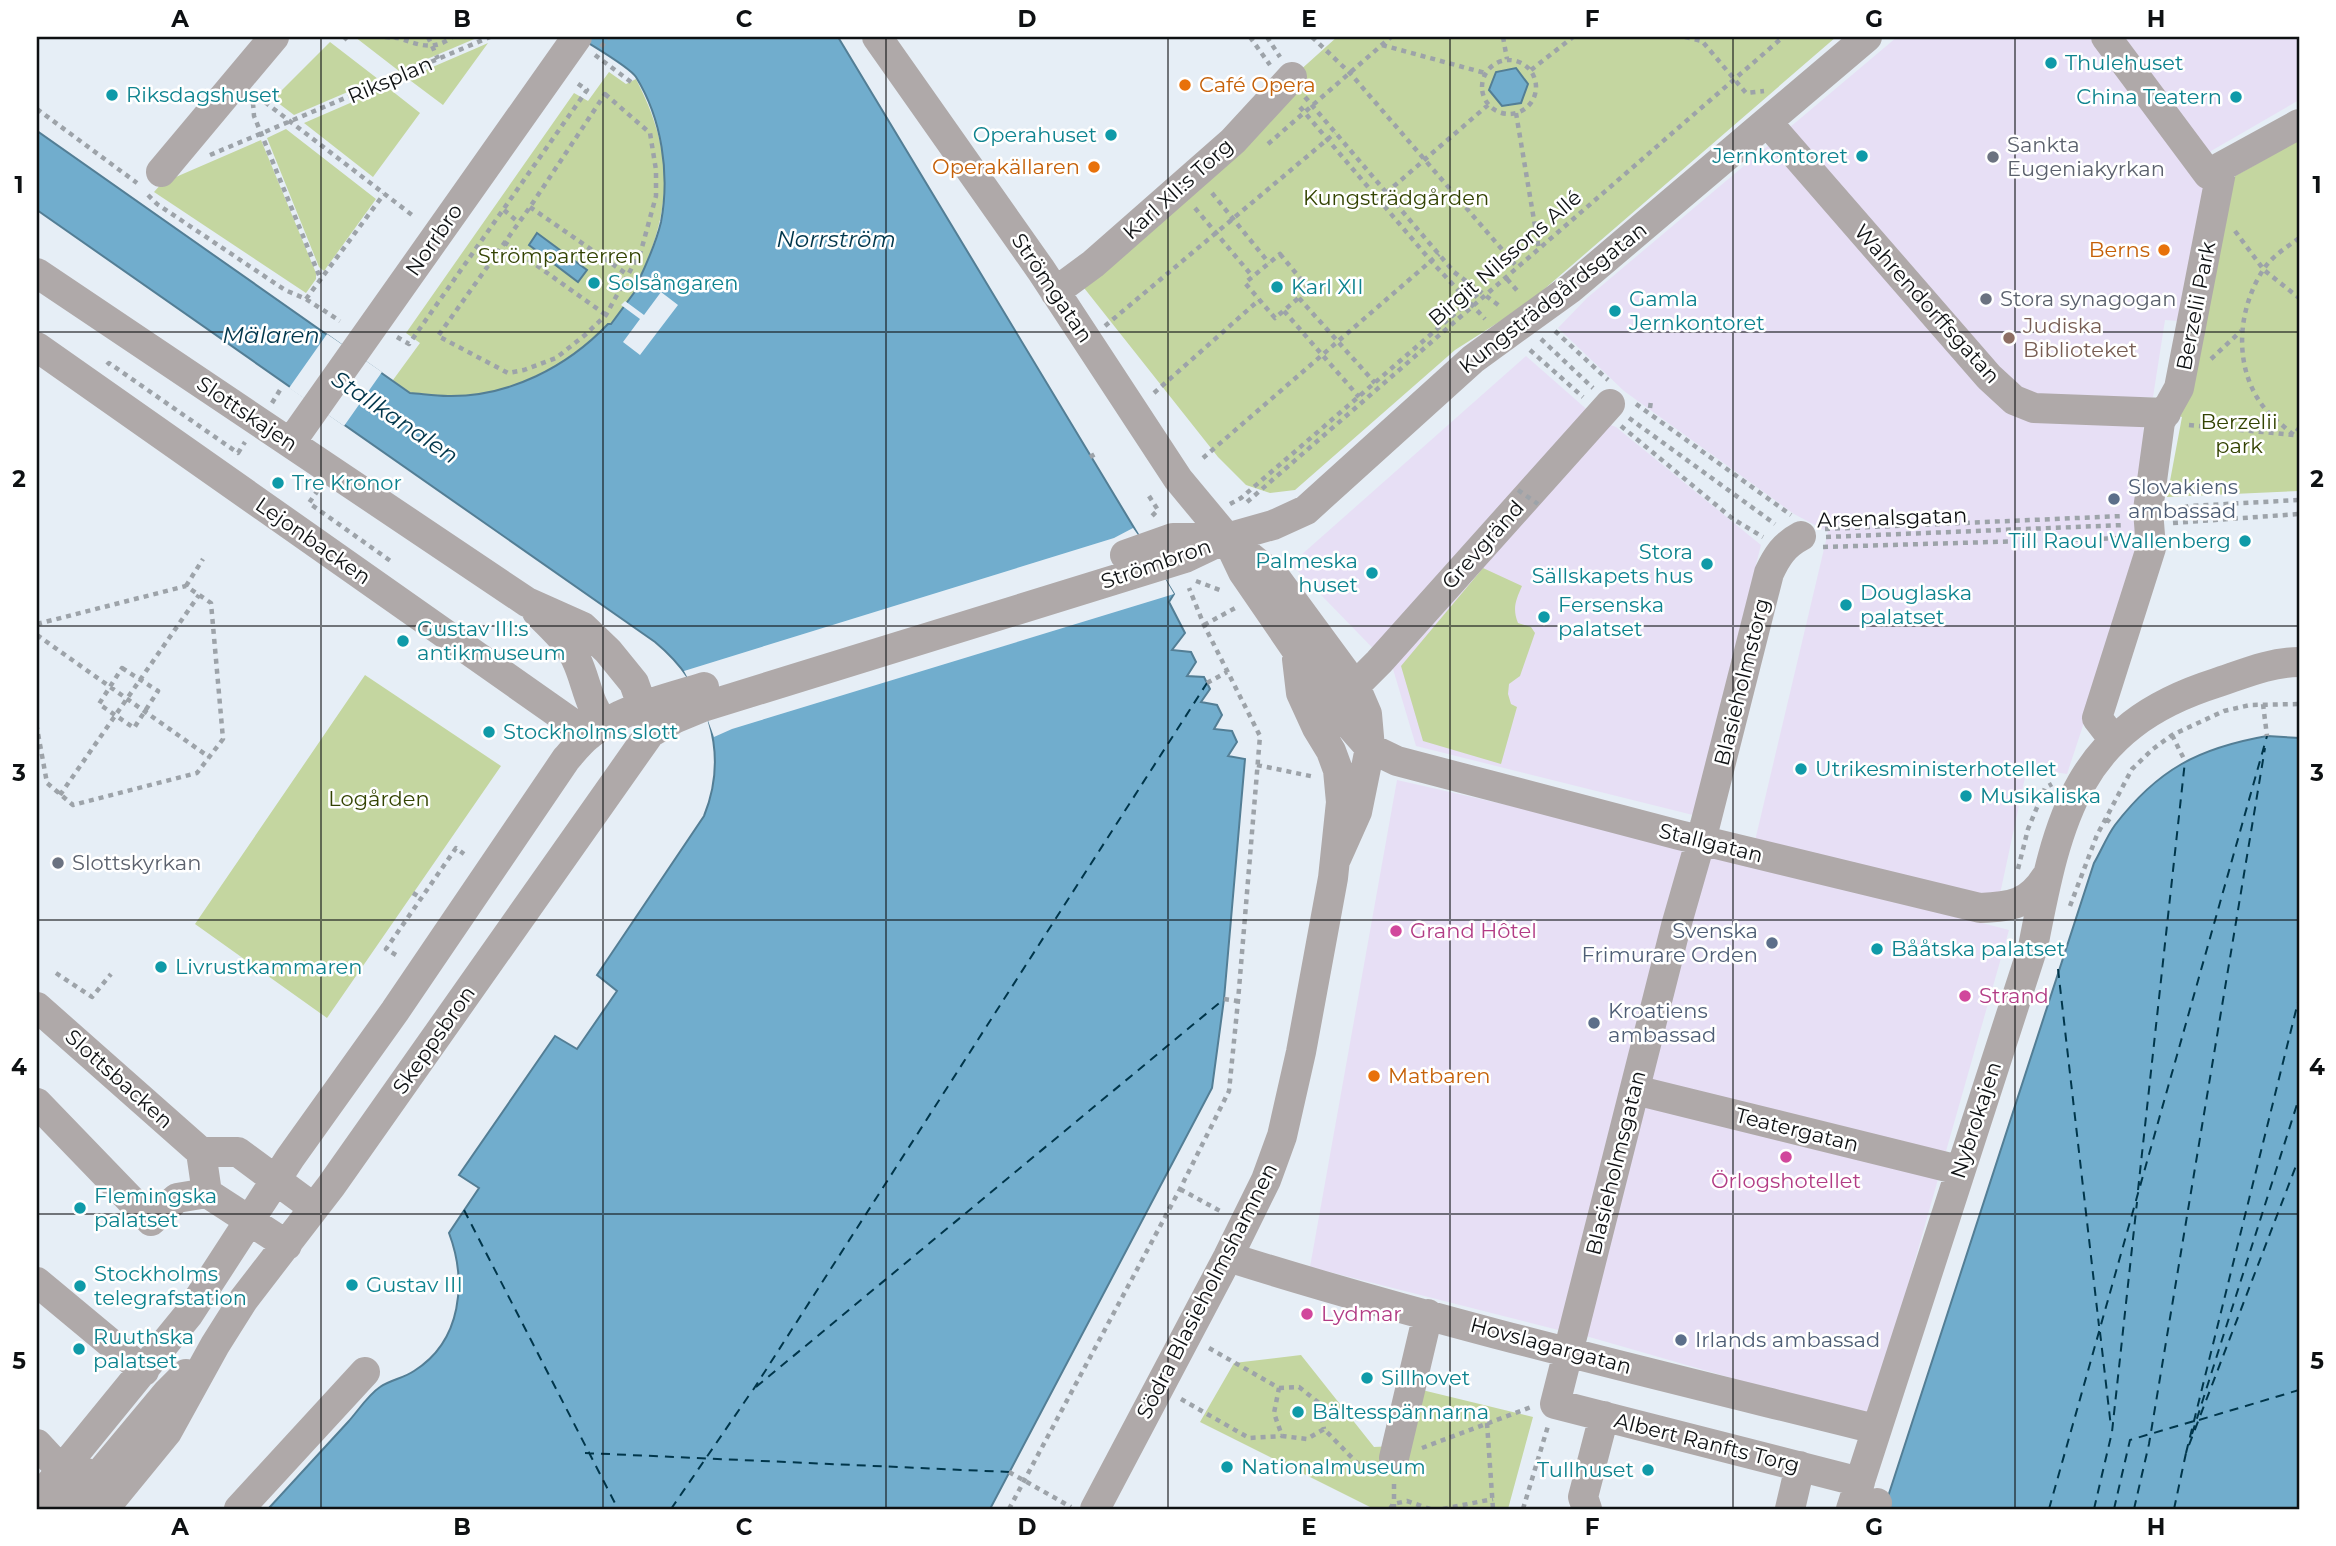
<svg xmlns="http://www.w3.org/2000/svg" width="2336" height="1546" font-family="Montserrat,sans-serif">
<style>
.commercial{fill:#e7dff5}
.green{fill:#c4d6a0}
.water{fill:#71adcd;stroke:#537e95;stroke-width:2}
.pier{fill:#e6eef6}
.lines{fill:none;stroke-linecap:round;stroke-linejoin:round}
.ferry{stroke:#00364b;stroke-width:2;stroke-dasharray:9 7;stroke-linecap:butt}
.path{stroke:#9da3a9;stroke-width:4.5;stroke-dasharray:5 5;stroke-linecap:butt}
.minor{stroke:#afa9a9;stroke-width:30}
.path-bridge{stroke:#9da3a9;stroke-width:4.5;stroke-dasharray:5 5;stroke-linecap:butt}
.grid{fill:none;stroke:#0e1113;stroke-width:2;stroke-opacity:0.55}
.culture-dot{fill:#0f9aa8;stroke:#fff;stroke-width:2.5}
.food-dot{fill:#e8710a;stroke:#fff;stroke-width:2.5}
.worship-dot{fill:#6b7280;stroke:#fff;stroke-width:2.5}
.education-dot{fill:#8d6e63;stroke:#fff;stroke-width:2.5}
.service-dot{fill:#5c6f8a;stroke:#fff;stroke-width:2.5}
.hotel-dot{fill:#d1479c;stroke:#fff;stroke-width:2.5}
.labels{text-anchor:middle;stroke-width:5;stroke-linejoin:round;paint-order:stroke}
.culture-label{font-size:21px;fill:#0d838f;stroke:#fff;text-anchor:start}
.street-label{font-size:21px;fill:#0e1113;stroke:#fff}
.food-label{font-size:21px;fill:#c56008;stroke:#fff;text-anchor:start}
.worship-label{font-size:21px;fill:#5b616d;stroke:#fff;text-anchor:start}
.park-label{font-size:21px;fill:#334302;stroke:#fff}
.education-label{font-size:21px;fill:#785e54;stroke:#fff;text-anchor:start}
.service-label{font-size:21px;fill:#4e5e75;stroke:#fff;text-anchor:start}
.hotel-label{font-size:21px;fill:#b23c85;stroke:#fff;text-anchor:start}
.water-label{font-size:23px;font-style:italic;fill:#00364b;stroke:#fff}
.neatline{fill:none;stroke:#0e1113;stroke-width:2.5}
.grid-label{font-size:23px;text-anchor:middle;font-weight:bold;fill:#0e1113}
</style>
<rect width="100%" height="100%" fill="#e6eef6"/>
<path class="commercial" d="M 1897,37 L 2299,37 L 2299,100 L 2211,151 L 2198,230 L 2179,321 L 2165,320 L 2153,397 L 2142,397 L 2146,480 L 2140,553 L 2067,774 L 2027,768 L 2000,894 L 1983,894 L 1754,845 L 1828,532 L 1794,514 L 1624,391 L 1558,328 L 1587,298 Z
M 1526,356 L 1600,421 L 1616,427 L 1761,545 L 1693,815 L 1416,746 L 1393,669 L 1291,564 Z
M 1397,780 L 1684,845 L 1570,1333 L 1310,1267 Z
M 1707,851 L 2009,930 L 1870,1418 L 1579,1334 Z"/>
<path class="green" d="M 355,37 L 479,37 L 399,71 Z
M 1337,37 L 1836,37 L 1527,304 L 1455,350 L 1295,490 L 1270,493 L 1246,485 L 1218,457 L 1073,274 Z
M 330,42 L 378,79 L 294,115 L 273,99 Z
M 488,43 L 443,105 L 407,78 L 479,47 Z
M 609,72 L 626,84 L 636,79 C 674,153 673,207 638,282 L 640,285 L 611,324 L 608,324 C 565,369 502,401 438,395 C 430,395 418,396 411,393 C 405,391 398,384 393,380 L 420,343 L 406,333 L 574,93 L 588,101 Z
M 387,87 L 420,113 L 373,177 L 304,123 Z
M 286,129 L 376,199 L 324,271 L 319,267 L 267,138 Z
M 261,140 L 316,273 L 316,279 L 306,293 L 154,192 L 162,183 Z
M 2299,140 L 2299,491 L 2167,497 L 2182,417 L 2178,416 L 2235,176 Z
M 1483,568 L 1522,586 C 1516,600 1512,608 1518,623 L 1531,627 L 1535,633 L 1520,676 L 1509,684 L 1508,694 L 1511,704 L 1517,707 L 1501,764 L 1423,741 L 1401,666 Z
M 365,675 L 501,766 L 327,1018 L 195,924 Z
M 1301,1355 L 1374,1447 L 1394,1446 L 1418,1389 L 1533,1417 L 1508,1509 L 1374,1509 L 1200,1422 L 1234,1363 Z"/>
<path class="water" d="M 579,37 L 838,37 L 1174,594 L 1169,602 L 1185,633 L 1172,650 L 1191,652 L 1196,662 L 1187,676 L 1204,677 L 1210,689 L 1201,702 L 1217,705 L 1222,715 L 1214,729 L 1232,731 L 1237,742 L 1228,756 L 1245,759 L 1224,999 L 1212,1088 L 990,1509 L 268,1509 C 295,1480 321,1451 348,1422 C 358,1411 368,1395 380,1387 C 390,1380 404,1378 414,1371 C 462,1341 467,1281 449,1233 L 479,1188 L 459,1175 L 555,1036 L 577,1049 L 617,991 L 597,975 L 704,816 C 730,752 707,685 655,642 L 37,210 L 37,131 L 410,393 C 423,394 436,396 448,396 C 509,397 567,367 608,324 L 611,324 L 639,286 L 638,282 C 647,263 656,243 661,222 C 670,174 662,119 636,77 C 630,67 591,45 579,37 Z
M 1516,68 L 1528,84 L 1521,103 L 1502,106 L 1489,90 L 1496,72 Z
M 537,233 L 587,270 L 578,282 L 529,245 Z
M 2267,736 L 2299,738 L 2299,1509 L 1884,1509 L 2094,863 C 2101,851 2107,836 2115,825 C 2158,769 2199,748 2267,736 Z"/>
<path class="pier" d="M 661,292 L 678,305 L 640,355 L 623,342 L 640,319 L 621,305 L 625,301 L 644,315 Z
M 327,334 L 382,372 L 344,426 L 289,388 Z
M 1133,528 L 1148,549 L 1174,594 L 732,729 L 714,737 L 703,707 L 684,671 L 1114,538 Z"/>
<g class="lines">
<path class="ferry" d="M 2058,969 L 2099,1326
M 2138,1190 L 2185,761
M 464,1210 L 618,1509
M 2100,1332 L 2111,1427
M 756,1387 L 1224,999
M 753,1390 L 1207,683
M 2199,1420 L 2299,1390
M 2192,1434 L 2299,1098
M 2189,1445 L 2299,1158
M 585,1453 L 1009,1472
M 2186,1453 L 2299,998
M 671,1509 L 752,1391
M 2049,1509 L 2267,736
M 2094,1509 L 2112,1432 L 2137,1202
M 2114,1509 L 2130,1440 L 2194,1421
M 2134,1509 L 2149,1444 L 2265,748
M 2174,1509 L 2186,1453"/>
<path class="path" d="M 385,37 L 397,38
M 394,37 C 417,43 431,53 452,37
M 428,37 L 438,59
M 1250,37 L 1270,65
M 1267,37 L 1280,57
M 1312,37 L 1350,73 L 1518,268
M 1503,37 L 1507,59
M 1685,37 L 1702,41 L 1746,93 L 1764,91
M 344,40 L 347,37
M 1382,45 L 1485,73
M 601,47 L 609,37
M 595,55 L 631,82
M1482 87a27 27 0 1 1 54 0a27 27 0 1 1-54 0Z
M 1531,70 L 1573,37
M 605,94 L 650,133 L 656,170 L 656,196 L 641,251 L 606,315 L 585,335 L 556,358 L 524,370 L 508,373 L 438,336 L 530,207 Z
M 257,96 L 412,215
M 1305,97 L 1454,272 L 1501,307
M 253,103 L 254,116 L 321,280
M 1300,107 L 1431,261 L 1485,319
M 37,109 L 137,183
M 1516,113 L 1539,250
M 1268,144 L 1391,37
M 210,155 L 490,37
M 1212,193 L 1269,263
M 1386,193 L 1488,105
M 148,195 L 157,204 L 285,290 L 306,299 L 340,321
M 530,207 L 628,275
M 1195,208 L 1253,277
M 504,210 L 518,222
M 2235,231 L 2264,270 L 2299,298
M 2299,238 C 2286,248 2272,256 2263,270 C 2233,317 2233,384 2278,422 C 2285,427 2291,434 2299,438
M 504,242 L 606,315
M 1280,254 L 1309,289 L 1275,318 L 1245,283 Z
M 1507,279 L 1520,294
M 1299,298 L 1375,383
M 306,299 L 384,194
M 1284,311 L 1359,397
M 1105,326 L 1335,133
M 1555,331 L 1608,380
M 397,337 L 409,344 L 587,90 L 574,81
M 1541,339 L 1593,388
M 1530,350 L 1583,397
M 2211,359 L 2241,331
M 107,365 L 109,363 L 238,453 L 245,442
M 1154,393 L 1259,300
M 272,403 L 280,390
M 1636,404 L 1791,515
M 1650,408 L 1651,401
M 1629,418 L 1775,524
M 2189,425 L 2294,435 L 2299,428
M 1621,426 L 1733,519 L 1763,537
M 1090,457 L 1097,453
M 1203,458 L 1439,254
M 318,490 L 309,503 L 392,562
M 1149,496 L 1158,510 L 1150,518
M 1247,502 L 1783,37
M 1230,504 L 1241,498 L 1480,292
M 2174,510 L 2189,506 L 2299,500
M 2173,523 L 2299,514
M 1825,529 L 2123,516
M 1826,537 L 2125,525
M 1823,547 L 2125,538
M 1196,581 L 1220,590 L 1223,587
M 186,586 L 203,559
M 37,624 L 186,586 L 211,603 L 223,739 L 197,773 L 73,805 L 47,783 L 37,728
M 1204,625 L 1237,607
M 37,635 L 209,757
M 122,668 L 158,691 L 134,728 L 99,704 Z
M 1207,683 L 1227,672
M 2263,704 L 2267,736
M 2172,735 L 2185,761
M 1257,765 L 1315,777
M 60,795 L 199,595
M 2106,819 L 2114,825
M 2018,869 L 2028,829 L 2045,788 L 2052,784
M 413,893 L 421,898
M 2070,906 L 2097,835 L 2132,769 L 2153,749 L 2172,735 L 2224,711 L 2250,705 L 2299,704
M 396,955 L 386,949 L 456,848 L 464,854
M 56,973 L 92,997 L 111,974
M 1224,999 L 1238,1001
M 1180,1189 L 1222,1212
M 1209,1348 L 1279,1388 L 1274,1413 L 1282,1436 L 1307,1439 L 1324,1429 L 1361,1467 L 1370,1465
M 1279,1388 L 1299,1387 L 1319,1403 L 1324,1429
M 1181,1399 L 1249,1438 L 1282,1436
M 1487,1423 L 1493,1509
M 1422,1448 L 1531,1407
M 1009,1472 L 1071,1507
M 1009,1509 L 1180,1189 L 1229,1091 L 1238,1001 L 1260,736 L 1204,625 L 1189,588
M 1390,1509 L 1393,1504 L 1407,1501 L 1430,1509
M 1394,1509 L 1394,1482
M 1443,1509 L 1493,1499
M 1523,1509 L 1548,1426"/>
<path class="minor" d="M 877,37 L 1041,270 L 1178,479 L 1227,538 L 1275,577 L 1355,686 L 1367,714 L 1370,748 L 1357,812 L 1336,859
M 2106,37 L 2208,174 L 2299,124
M 1768,123 L 1989,377 L 2014,400 L 2034,408 L 2166,413
M 161,172 L 274,37
M 37,273 L 527,602 L 583,627 L 608,651 L 634,683 L 649,725
M 1055,292 L 1093,264 L 1233,141 L 1292,77
M 37,347 L 589,735
M 291,442 L 577,37
M 1801,536 C 1784,545 1777,556 1769,573 L 1705,825 L 1676,926 L 1555,1404 L 1860,1482
M 1233,551 L 1243,572 L 1341,715 L 1370,748 L 1397,761 L 1679,835 L 1980,908 C 2011,907 2029,904 2046,877
M 1125,555 L 1173,538 L 1220,538
M 537,612 C 551,627 568,641 576,659 C 587,682 587,702 604,724
M 1355,686 L 1379,662 L 1610,404
M 2114,740 L 2097,718 L 2151,548 L 2148,510 L 2160,422 L 2179,388 L 2222,167
M 37,1007 L 201,1152
M 1635,1090 L 1959,1170
M 37,1103 L 151,1221 L 177,1198 L 207,1193
M 287,1245 L 207,1193 L 201,1152 L 238,1152 L 314,1208
M 1228,1257 C 1441,1324 1659,1375 1875,1429
M 37,1282 L 144,1371
M 37,1444 L 62,1471
M 1394,1458 L 1428,1314
M 81,1496 L 167,1393 L 186,1374
M 37,1500 L 188,1315 L 290,1158 L 395,1011 L 566,759 C 573,751 580,742 589,735 C 619,709 666,699 704,687
M 56,1509 L 86,1473
M 104,1509 L 167,1432 L 215,1345 L 244,1299 L 331,1186 L 650,733 L 674,719 L 703,707 L 1185,558 L 1227,538 L 1273,525 L 1306,510 L 1473,359 L 1571,288 L 1867,37
M 239,1509 L 365,1372
M 1095,1509 L 1228,1257 L 1266,1180 L 1282,1136 L 1301,1052 L 1333,878 L 1341,802 L 1338,770 L 1331,751 L 1317,728 L 1301,693 L 1297,659
M 1587,1509 L 1583,1497 L 1604,1416
M 1790,1509 L 1800,1466
M 1851,1509 L 2033,947 C 2058,817 2077,727 2216,683 C 2243,674 2270,662 2299,662
M 1875,1509 L 1877,1503"/>
<path class="path-bridge" d="M 1518,490 L 1538,504"/>
</g>
<path class="grid" d="M 321,37 L 321,1509M 603,37 L 603,1509M 886,37 L 886,1509M 1168,37 L 1168,1509M 1450,37 L 1450,1509M 1733,37 L 1733,1509M 2015,37 L 2015,1509M 37,332 L 2299,332M 37,626 L 2299,626M 37,920 L 2299,920M 37,1214 L 2299,1214"/>
<g class="culture-dot">
<circle cx="2051" cy="63" r="7"/>
<circle cx="112" cy="95" r="7"/>
<circle cx="2236" cy="97" r="7"/>
<circle cx="1111" cy="135" r="7"/>
<circle cx="1862" cy="156" r="7"/>
<circle cx="594" cy="283" r="7"/>
<circle cx="1277" cy="287" r="7"/>
<circle cx="1615" cy="311" r="7"/>
<circle cx="278" cy="483" r="7"/>
<circle cx="2245" cy="541" r="7"/>
<circle cx="1707" cy="564" r="7"/>
<circle cx="1372" cy="573" r="7"/>
<circle cx="1846" cy="605" r="7"/>
<circle cx="1544" cy="617" r="7"/>
<circle cx="403" cy="641" r="7"/>
<circle cx="489" cy="732" r="7"/>
<circle cx="1801" cy="769" r="7"/>
<circle cx="1966" cy="796" r="7"/>
<circle cx="1877" cy="949" r="7"/>
<circle cx="161" cy="967" r="7"/>
<circle cx="80" cy="1208" r="7"/>
<circle cx="352" cy="1285" r="7"/>
<circle cx="80" cy="1286" r="7"/>
<circle cx="79" cy="1349" r="7"/>
<circle cx="1367" cy="1378" r="7"/>
<circle cx="1298" cy="1412" r="7"/>
<circle cx="1227" cy="1467" r="7"/>
<circle cx="1648" cy="1470" r="7"/>
</g>
<g class="food-dot">
<circle cx="1185" cy="85" r="7"/>
<circle cx="1094" cy="167" r="7"/>
<circle cx="2164" cy="250" r="7"/>
<circle cx="1374" cy="1076" r="7"/>
</g>
<g class="worship-dot">
<circle cx="1993" cy="157" r="7"/>
<circle cx="1986" cy="299" r="7"/>
<circle cx="58" cy="863" r="7"/>
</g>
<circle class="education-dot" cx="2009" cy="338" r="7"/>
<g class="service-dot">
<circle cx="2114" cy="499" r="7"/>
<circle cx="1772" cy="943" r="7"/>
<circle cx="1594" cy="1023" r="7"/>
<circle cx="1681" cy="1340" r="7"/>
</g>
<g class="hotel-dot">
<circle cx="1396" cy="931" r="7"/>
<circle cx="1965" cy="996" r="7"/>
<circle cx="1786" cy="1157" r="7"/>
<circle cx="1307" cy="1314" r="7"/>
</g>
<g class="labels">
<g class="culture-label">
<text x="2065" y="70">Thulehuset</text>
<text x="126" y="102">Riksdagshuset</text>
<text x="2222" y="104" text-anchor="end">China Teatern</text>
<text x="1097" y="142" text-anchor="end">Operahuset</text>
<text x="1848" y="163" text-anchor="end">Jernkontoret</text>
<text x="608" y="290">Solsångaren</text>
<text x="1291" y="294">Karl XII</text>
<text x="1629" y="306">Gamla<tspan x="1629" dy="24">Jernkontoret</tspan></text>
<text x="292" y="490">Tre Kronor</text>
<text x="2231" y="548" text-anchor="end">Till Raoul Wallenberg</text>
<text x="1693" y="559" text-anchor="end">Stora<tspan x="1693" dy="24">Sällskapets hus</tspan></text>
<text x="1358" y="568" text-anchor="end">Palmeska<tspan x="1358" dy="24">huset</tspan></text>
<text x="1860" y="600">Douglaska<tspan x="1860" dy="24">palatset</tspan></text>
<text x="1558" y="612">Fersenska<tspan x="1558" dy="24">palatset</tspan></text>
<text x="417" y="636">Gustav III:s<tspan x="417" dy="24">antikmuseum</tspan></text>
<text x="503" y="739">Stockholms slott</text>
<text x="1815" y="776">Utrikesministerhotellet</text>
<text x="1980" y="803">Musikaliska</text>
<text x="1891" y="956">Bååtska palatset</text>
<text x="175" y="974">Livrustkammaren</text>
<text x="94" y="1203">Flemingska<tspan x="94" dy="24">palatset</tspan></text>
<text x="94" y="1281">Stockholms<tspan x="94" dy="24">telegrafstation</tspan></text>
<text x="366" y="1292">Gustav III</text>
<text x="93" y="1344">Ruuthska<tspan x="93" dy="24">palatset</tspan></text>
<text x="1381" y="1385">Sillhovet</text>
<text x="1312" y="1419">Bältesspännarna</text>
<text x="1241" y="1474">Nationalmuseum</text>
<text x="1634" y="1477" text-anchor="end">Tullhuset</text>
</g>
<g class="street-label">
<text transform="translate(390 80) rotate(-23)" y="7">Riksplan</text>
<text transform="translate(1178 189) rotate(-42)" y="7">Karl XII:s Torg</text>
<text transform="translate(434 240) rotate(-55)" y="7">Norrbro</text>
<text transform="translate(1505 258) rotate(-41)" y="7">Birgit Nilssons Allé</text>
<text transform="translate(1052 288) rotate(56)" y="7">Strömgatan</text>
<text transform="translate(1553 298) rotate(-38)" y="7">Kungsträdgårdsgatan</text>
<text transform="translate(1927 304) rotate(48)" y="7">Wahrendorffsgatan</text>
<text transform="translate(2196 306) rotate(-79)" y="7">Berzelii Park</text>
<text transform="translate(247 414) rotate(34)" y="7">Slottskajen</text>
<text transform="translate(1892 518) rotate(-2)" y="7">Arsenalsgatan</text>
<text transform="translate(313 541) rotate(35)" y="7">Lejonbacken</text>
<text transform="translate(1483 545) rotate(-48)" y="7">Grevgränd</text>
<text transform="translate(1156 564) rotate(-19)" y="7">Strömbron</text>
<text transform="translate(1742 682) rotate(-76)" y="7">Blasieholmstorg</text>
<text transform="translate(1711 843) rotate(14)" y="7">Stallgatan</text>
<text transform="translate(434 1040) rotate(-55)" y="7">Skeppsbron</text>
<text transform="translate(119 1079) rotate(42)" y="7">Slottsbacken</text>
<text transform="translate(1976 1120) rotate(-72)" y="7">Nybrokajen</text>
<text transform="translate(1797 1130) rotate(14)" y="7">Teatergatan</text>
<text transform="translate(1616 1163) rotate(-76)" y="7">Blasieholmsgatan</text>
<text transform="translate(1207 1291) rotate(-63)" y="7">Södra Blasieholmshamnen</text>
<text transform="translate(1551 1346) rotate(15)" y="7">Hovslagargatan</text>
<text transform="translate(1707 1443) rotate(14)" y="7">Albert Ranfts Torg</text>
</g>
<g class="food-label">
<text x="1199" y="92">Café Opera</text>
<text x="1080" y="174" text-anchor="end">Operakällaren</text>
<text x="2150" y="257" text-anchor="end">Berns</text>
<text x="1388" y="1083">Matbaren</text>
</g>
<g class="worship-label">
<text x="2007" y="152">Sankta<tspan x="2007" dy="24">Eugeniakyrkan</tspan></text>
<text x="2000" y="306">Stora synagogan</text>
<text x="72" y="870">Slottskyrkan</text>
</g>
<g class="park-label">
<text x="1396" y="205">Kungsträdgården</text>
<text x="560" y="263">Strömparterren</text>
<text x="2239" y="429">Berzelii<tspan x="2239" dy="24">park</tspan></text>
<text x="379" y="806">Logården</text>
</g>
<g class="education-label">
<text x="2023" y="333">Judiska<tspan x="2023" dy="24">Biblioteket</tspan></text>
</g>
<g class="service-label">
<text x="2128" y="494">Slovakiens<tspan x="2128" dy="24">ambassad</tspan></text>
<text x="1758" y="938" text-anchor="end">Svenska<tspan x="1758" dy="24">Frimurare Orden</tspan></text>
<text x="1608" y="1018">Kroatiens<tspan x="1608" dy="24">ambassad</tspan></text>
<text x="1695" y="1347">Irlands ambassad</text>
</g>
<g class="hotel-label">
<text x="1410" y="938">Grand Hôtel</text>
<text x="1979" y="1003">Strand</text>
<text x="1786" y="1188" text-anchor="middle">Örlogshotellet</text>
<text x="1321" y="1321">Lydmar</text>
</g>
<g class="water-label">
<text x="836" y="247">Norrström</text>
<text x="271" y="343">Mälaren</text>
<text transform="translate(395 417) rotate(34)" y="8">Stallkanalen</text>
</g>
</g>
<rect width="2336" height="1546" fill="none" stroke="#ffffff" stroke-width="77"/>
<rect x="38" y="38" width="2260" height="1470" class="neatline"/>
<g class="grid-label">
<text x="180" y="27">A</text>
<text x="462" y="27">B</text>
<text x="744" y="27">C</text>
<text x="1027" y="27">D</text>
<text x="1309" y="27">E</text>
<text x="1592" y="27">F</text>
<text x="1874" y="27">G</text>
<text x="2156" y="27">H</text>
<text x="19" y="193">1</text>
<text x="2317" y="193">1</text>
<text x="19" y="487">2</text>
<text x="2317" y="487">2</text>
<text x="19" y="781">3</text>
<text x="2317" y="781">3</text>
<text x="19" y="1075">4</text>
<text x="2317" y="1075">4</text>
<text x="19" y="1369">5</text>
<text x="2317" y="1369">5</text>
<text x="180" y="1535">A</text>
<text x="462" y="1535">B</text>
<text x="744" y="1535">C</text>
<text x="1027" y="1535">D</text>
<text x="1309" y="1535">E</text>
<text x="1592" y="1535">F</text>
<text x="1874" y="1535">G</text>
<text x="2156" y="1535">H</text>
</g>
</svg>
